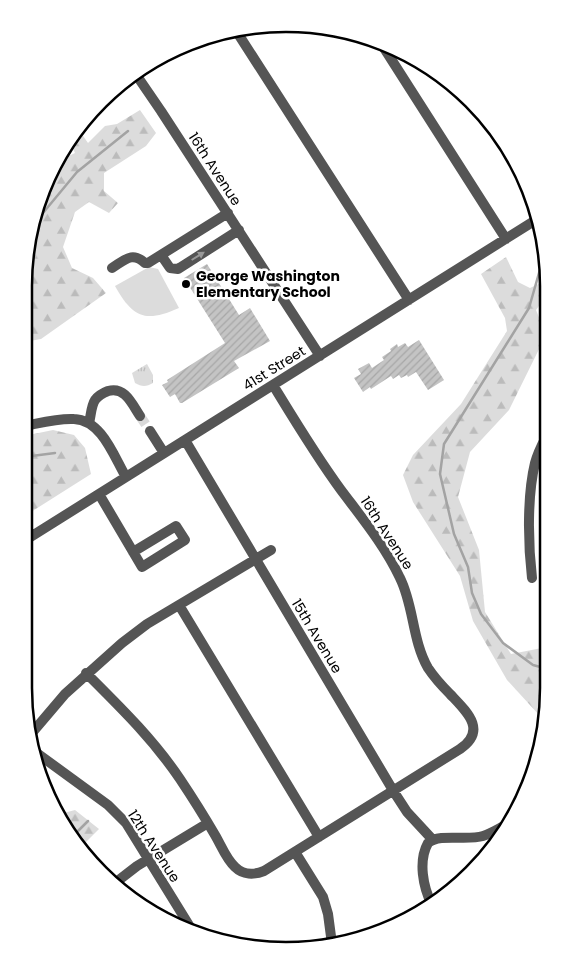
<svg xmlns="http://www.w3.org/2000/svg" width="573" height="975" font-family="Poppins,sans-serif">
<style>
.forest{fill:url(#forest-firs)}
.park{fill:url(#park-tufts)}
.pitch{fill:#dcdcdc}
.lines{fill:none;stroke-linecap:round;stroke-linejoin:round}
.stream{stroke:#a3a3a3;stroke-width:2.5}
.building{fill:url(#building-hatch)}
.minor-tunnel{stroke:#d9d9d9;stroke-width:10;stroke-dasharray:10 5;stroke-linecap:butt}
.minor{stroke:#555;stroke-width:10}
.oneway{fill:#999}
.poi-dot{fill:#000;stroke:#fff;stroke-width:2}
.labels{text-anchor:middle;stroke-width:5;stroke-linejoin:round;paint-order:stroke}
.street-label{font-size:14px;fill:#000;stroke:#fff}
.poi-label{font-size:14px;font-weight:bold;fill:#000;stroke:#fff;text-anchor:start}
.rim{fill:none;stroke:#000;stroke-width:2.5}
</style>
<defs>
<pattern id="forest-firs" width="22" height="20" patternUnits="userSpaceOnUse" patternTransform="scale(1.25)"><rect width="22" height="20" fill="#dcdcdc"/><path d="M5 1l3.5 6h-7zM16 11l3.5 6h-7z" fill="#bbb"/></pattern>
<pattern id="park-tufts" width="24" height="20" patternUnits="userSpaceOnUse" patternTransform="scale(1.25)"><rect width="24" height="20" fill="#dcdcdc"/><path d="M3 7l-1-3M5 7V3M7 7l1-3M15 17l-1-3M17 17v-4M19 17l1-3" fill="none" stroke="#bbb"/></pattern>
<pattern id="building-hatch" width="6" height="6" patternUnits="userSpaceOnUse" patternTransform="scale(1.25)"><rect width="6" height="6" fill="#c4c4c4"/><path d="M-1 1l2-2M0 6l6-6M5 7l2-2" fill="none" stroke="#a7a7a7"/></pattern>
</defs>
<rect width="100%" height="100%" fill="#fff"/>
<path class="forest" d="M 140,110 L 156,133 L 146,146 L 104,173 L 104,191 L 118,203 L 109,213 L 89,202 L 75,212 L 63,247 L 72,268 L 93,278 L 106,293 L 41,339 L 24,342 L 24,269 L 38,202 L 58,161 L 75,153 L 69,140 L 79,130 L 88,143 L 105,126 L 117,124 Z
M 506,257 L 518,282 L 530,288 L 549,279 L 549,292 L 536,310 L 546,335 L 509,410 L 470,452 L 458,497 L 479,550 L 485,612 L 511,654 L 542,648 L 549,643 L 549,706 L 538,757 L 530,753 L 540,716 L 507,680 L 473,621 L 460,576 L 413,502 L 403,475 L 413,455 L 461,404 L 507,331 L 505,318 L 481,274 Z
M 53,430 L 74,435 L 85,448 L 91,474 L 31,512 L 24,505 L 24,436 Z
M 75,810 L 99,829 L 79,849 L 60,814 Z"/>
<path class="park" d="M 147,364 L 153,375 L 153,383 C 146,387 142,387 135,383 L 132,373 Z"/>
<path class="pitch" d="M 149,267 L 158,269 L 179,308 C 145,323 133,318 115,286 Z"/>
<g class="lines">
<path class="stream" d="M 33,225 L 77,172 L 128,131
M 545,252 L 529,308 L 444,444 L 440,474 L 454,534 L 468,567 L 472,593 L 481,614 L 503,643 L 533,665 L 544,668 L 549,672
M 24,457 L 55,453
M 72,837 L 88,821"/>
</g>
<path class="building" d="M 207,264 L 239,315 L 250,308 L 270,341 L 234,361 L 239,368 L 182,403 L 180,403 L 175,394 L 170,397 L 162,385 L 168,382 L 167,380 L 225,343 L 184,278 Z
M 419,340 L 444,380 L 428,390 L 416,372 L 408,377 L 407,375 L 401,378 L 399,375 L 393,379 L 391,376 L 371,389 L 370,387 L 363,392 L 354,378 L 361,374 L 358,369 L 369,363 L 372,368 L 384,360 L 382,357 L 391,351 L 390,349 L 397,344 L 398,347 L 405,343 L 408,347 Z"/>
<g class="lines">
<path class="minor-tunnel" d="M 140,416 L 150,431"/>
<path class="minor" d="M 235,29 L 409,300
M 384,48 L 506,239
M 135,73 L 161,111 L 320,356
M 161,255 L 170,268 L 178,269 L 239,230
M 112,268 C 125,260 132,251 145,263 L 148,263 L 228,213
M 89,423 C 91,416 91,406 95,400 C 98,396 103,393 108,391 C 125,386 132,404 140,416
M 24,426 C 40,423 58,418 74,419 C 102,420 114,457 126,477
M 150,431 L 164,453
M 185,440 L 394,792 L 407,812 L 432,839
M 99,494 L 142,567 L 185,540 L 176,526 L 133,552
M 24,525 L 32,536
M 24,541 L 539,218
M 532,578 C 528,544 527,496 535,463 C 538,451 544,441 549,431
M 179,605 L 319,837
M 86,673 C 120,707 153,739 180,779 C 192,797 204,816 215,835 C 221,845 226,859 235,867 C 243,875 254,875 264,871 L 460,749 C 488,730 466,711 450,694 C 442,686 434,677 428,668 C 412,640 414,606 400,578 C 385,546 362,518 341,490 C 316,456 295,421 273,385
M 31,734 L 65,694 L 122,643 L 147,624 L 271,550
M 34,751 L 108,805 L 126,823 L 192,930
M 295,852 L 323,897 L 328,914 L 332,944
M 115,883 L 137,866 L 208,823
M 432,905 C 423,887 418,861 428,843 C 440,833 466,841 483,836 C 493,833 502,827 512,821"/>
</g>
<defs><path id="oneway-solid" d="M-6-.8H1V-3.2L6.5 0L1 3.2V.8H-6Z" transform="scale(1.25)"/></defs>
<use class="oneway" href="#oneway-solid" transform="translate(198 256) rotate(-32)"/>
<circle class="poi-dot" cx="186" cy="284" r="5"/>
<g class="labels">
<g class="street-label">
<text transform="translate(215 169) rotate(57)" y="5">16th Avenue</text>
<text transform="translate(274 368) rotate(-32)" y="5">41st Street</text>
<text transform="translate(387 533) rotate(57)" y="5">16th Avenue</text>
<text transform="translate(317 636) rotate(59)" y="5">15th Avenue</text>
<text transform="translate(154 846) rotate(57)" y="5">12th Avenue</text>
</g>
<g class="poi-label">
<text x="196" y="281">George Washington<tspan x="196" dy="16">Elementary School</tspan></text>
</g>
</g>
<path d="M0 0H573V975H0ZM286 32H286A254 254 0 0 1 540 286V688A254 254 0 0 1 286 942H286A254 254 0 0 1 32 688V286A254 254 0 0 1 286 32Z" fill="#fff" fill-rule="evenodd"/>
<path class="rim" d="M286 32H286A254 254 0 0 1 540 286V688A254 254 0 0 1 286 942H286A254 254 0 0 1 32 688V286A254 254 0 0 1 286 32Z"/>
</svg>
